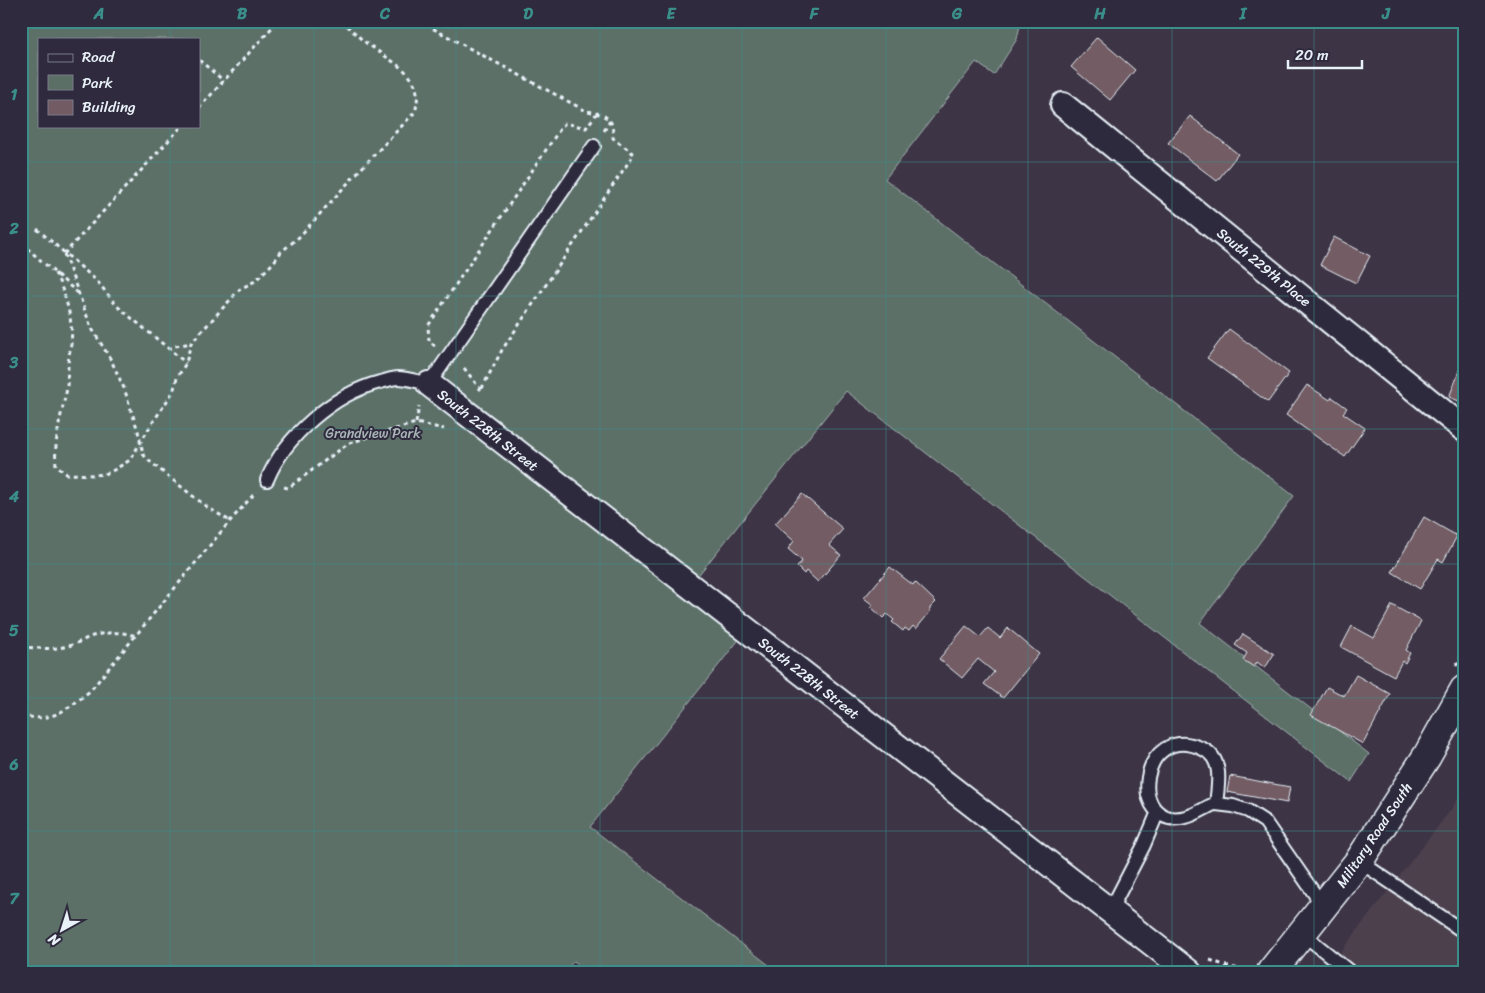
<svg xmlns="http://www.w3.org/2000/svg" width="1485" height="993" font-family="Sriracha,sans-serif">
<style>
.built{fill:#4d404e}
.green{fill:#5c6f67;stroke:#a2b0b0;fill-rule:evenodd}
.building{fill:#735b63;stroke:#e8f1f8}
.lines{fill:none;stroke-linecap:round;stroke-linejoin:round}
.lane-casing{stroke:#e8f1f8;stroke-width:16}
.street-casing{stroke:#e8f1f8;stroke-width:28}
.secondary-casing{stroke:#e8f1f8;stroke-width:31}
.path{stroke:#e8f1f8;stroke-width:3;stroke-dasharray:4 4;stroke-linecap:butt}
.lane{stroke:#2f2a3d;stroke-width:12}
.street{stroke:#2f2a3d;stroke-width:24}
.secondary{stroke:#2f2a3d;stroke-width:28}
.grid{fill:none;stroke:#3a8f8a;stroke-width:1;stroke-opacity:0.55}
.labels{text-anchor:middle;stroke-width:4;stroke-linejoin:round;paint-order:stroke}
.street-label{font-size:14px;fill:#e8f1f8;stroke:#2f2a3d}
.park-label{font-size:14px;fill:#a9b6b7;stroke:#2f2a3d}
.neatline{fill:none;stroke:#3a8f8a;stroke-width:2}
.grid-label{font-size:16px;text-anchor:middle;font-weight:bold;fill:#3a8f8a}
</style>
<rect width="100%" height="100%" fill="#3d3445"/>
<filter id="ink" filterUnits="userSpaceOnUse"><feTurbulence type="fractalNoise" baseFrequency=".02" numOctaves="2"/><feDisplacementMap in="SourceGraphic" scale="10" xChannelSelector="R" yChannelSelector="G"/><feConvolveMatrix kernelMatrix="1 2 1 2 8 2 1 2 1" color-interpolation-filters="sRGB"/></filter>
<g filter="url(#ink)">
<path class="built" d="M 1464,787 L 1464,972 L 1325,972 L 1453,807 Z"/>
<path class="green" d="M 21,21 L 1021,21 L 1017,39 L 994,75 L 976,62 L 885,179 L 1294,496 L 1200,623 L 1369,754 L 1351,782 L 846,391 L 692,583 L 749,627 L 590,827 L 778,972 L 588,972 L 574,961 L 564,972 L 21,972 ZM 39,39 L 199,39 L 199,126 L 39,126 Z"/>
<path class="building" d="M 1097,37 L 1135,70 L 1110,100 L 1071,67 Z
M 1190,116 L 1238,154 L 1217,181 L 1168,143 Z
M 1334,237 L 1370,256 L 1356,283 L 1320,265 Z
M 1229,329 L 1289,373 L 1268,402 L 1207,358 Z
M 1464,360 L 1464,403 L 1449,397 Z
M 1307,385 L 1330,400 L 1332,397 L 1347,408 L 1343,413 L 1365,428 L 1345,457 L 1286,415 Z
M 802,494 L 843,529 L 829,545 L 841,555 L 818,582 L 806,571 L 804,574 L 797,567 L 802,561 L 788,549 L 794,541 L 775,524 Z
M 1424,517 L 1457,536 L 1443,562 L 1438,559 L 1420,589 L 1392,572 Z
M 890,567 L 913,585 L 915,582 L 936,602 L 930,608 L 930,612 L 916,629 L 913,626 L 909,631 L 905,628 L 903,631 L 892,622 L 894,620 L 887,614 L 883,618 L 871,607 L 873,605 L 864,598 Z
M 1392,605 L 1421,621 L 1406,650 L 1410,653 L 1405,663 L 1402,661 L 1394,676 L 1341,647 L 1352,626 L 1374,638 Z
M 966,626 L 980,637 L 988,628 L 1000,638 L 1008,628 L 1039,654 L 1003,698 L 984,684 L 994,672 L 978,659 L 962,678 L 939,659 Z
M 1243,634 L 1274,654 L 1265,668 L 1257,662 L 1254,667 L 1243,660 L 1247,653 L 1235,645 Z
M 1356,675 L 1390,694 L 1363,744 L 1311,715 L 1327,687 L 1344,696 Z
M 1230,776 L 1290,787 L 1287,803 L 1227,792 Z"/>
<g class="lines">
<g class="lane-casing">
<path id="lane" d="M 267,480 C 285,436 334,394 380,382 C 385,381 393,378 398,378 C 408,378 419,382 429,384 L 594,146
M 1216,804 C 1218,785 1224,759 1203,749 C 1139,719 1126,832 1186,817 C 1195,815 1205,808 1214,804 L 1216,804 L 1233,806 L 1248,811 L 1265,822 L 1314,893 L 1323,908
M 1359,861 L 1464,932
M 1110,911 L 1144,845 L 1157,814
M 1302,933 L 1350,972"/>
</g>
<g class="street-casing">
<path id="street" d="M 1063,105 L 1464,429
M 429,384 L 1189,972"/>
</g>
<g class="secondary-casing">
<path id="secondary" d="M 1271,972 L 1359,861 L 1427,756 L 1464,690"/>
</g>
<path class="path" d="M 419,21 L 586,111 C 594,112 609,115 612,125 C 613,129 613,134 613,138 L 634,154 L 502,350 L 481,390 L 482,392
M 199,60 L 224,81
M 199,108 L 278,21
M 604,131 L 610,121
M 37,229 L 97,281 L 117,306 L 186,363
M 21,243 L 79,294
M 64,254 L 91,327 L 111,360 L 124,388 L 138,431 L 143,454 L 148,460 L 184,489 L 207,507 L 230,521
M 64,254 L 182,126
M 55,273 C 65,293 74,321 71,344 C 70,351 68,359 68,367 C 67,376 68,388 65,397 C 60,419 54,443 56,465 L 67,474 L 96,475 L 109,473 L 130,460 L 149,428 L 173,392 L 177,378 L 186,363 L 191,343 L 240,289 L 255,281 L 273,263 L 281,252 L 299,237 L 357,173 L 415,112 C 426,76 396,65 372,47 C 361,40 352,30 342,21
M 435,346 L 429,341 L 428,326 L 560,129 L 565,123 L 586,128 L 597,113
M 168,349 L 175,346 L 191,343
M 464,368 L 481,390
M 416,423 L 419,406
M 284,487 L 288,488 L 349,443 L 416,423 L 444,429
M 21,647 C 37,648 53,650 68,646 C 76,644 83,640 90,637 C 104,632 121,631 136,636
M 1456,666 L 1464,650
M 21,715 C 52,724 67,709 90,691 L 230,521 L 256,492
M 1210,960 L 1229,967 L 1247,970"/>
<use href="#lane" class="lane"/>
<use href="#street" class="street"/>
<use href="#secondary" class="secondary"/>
</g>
</g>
<path class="grid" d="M 170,21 L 170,39M 314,21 L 314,972M 456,21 L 456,972M 600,21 L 600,972M 742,21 L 742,972M 886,21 L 886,972M 1028,21 L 1028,972M 1172,21 L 1172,972M 1314,21 L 1314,972M 170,126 L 170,972M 21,162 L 1464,162M 21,296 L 1464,296M 21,429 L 1464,429M 21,564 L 1464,564M 21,698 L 1464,698M 21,831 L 1464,831"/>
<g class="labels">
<g class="street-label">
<text transform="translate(1264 267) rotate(39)" y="5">South 229th Place</text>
<text transform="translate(488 430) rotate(38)" y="5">South 228th Street</text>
<text transform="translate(809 678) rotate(38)" y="5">South 228th Street</text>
<text transform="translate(1374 835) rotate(-56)" y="5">Military Road South</text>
</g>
<g class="park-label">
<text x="373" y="438">Grandview Park</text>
</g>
</g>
<rect width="1485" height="993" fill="none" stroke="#2f2a3d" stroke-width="55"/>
<rect x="38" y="38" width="162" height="90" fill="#2f2a3d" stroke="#797a88"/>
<rect x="48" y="54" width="25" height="8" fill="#2f2a3d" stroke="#797a88"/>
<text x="82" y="62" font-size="15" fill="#e8f1f8">Road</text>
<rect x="48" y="75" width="25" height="15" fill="#5c6f67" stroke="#797a88"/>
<text x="82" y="88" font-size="15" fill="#e8f1f8">Park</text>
<rect x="48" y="100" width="25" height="15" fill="#735b63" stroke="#797a88"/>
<text x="82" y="112" font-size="15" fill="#e8f1f8">Building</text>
<g transform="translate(62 930) rotate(219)" stroke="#2f2a3d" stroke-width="4" paint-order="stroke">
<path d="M0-4L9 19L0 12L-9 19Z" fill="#e8f1f8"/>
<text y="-8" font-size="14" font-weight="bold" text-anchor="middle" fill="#e8f1f8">N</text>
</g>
<path d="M1288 60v8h74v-8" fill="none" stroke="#e8f1f8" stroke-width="2.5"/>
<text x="1295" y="60" font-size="15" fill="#e8f1f8" stroke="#2f2a3d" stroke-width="4" paint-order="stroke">20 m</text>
<rect x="28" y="28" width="1430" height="938" class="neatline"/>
<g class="grid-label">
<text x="99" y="19">A</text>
<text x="242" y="19">B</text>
<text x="385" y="19">C</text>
<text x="528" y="19">D</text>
<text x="671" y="19">E</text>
<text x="814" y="19">F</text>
<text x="957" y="19">G</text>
<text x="1100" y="19">H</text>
<text x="1243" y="19">I</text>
<text x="1386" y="19">J</text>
<text x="14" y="100">1</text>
<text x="14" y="234">2</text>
<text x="14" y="368">3</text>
<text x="14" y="502">4</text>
<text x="14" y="636">5</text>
<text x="14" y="770">6</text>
<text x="14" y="904">7</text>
</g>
</svg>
